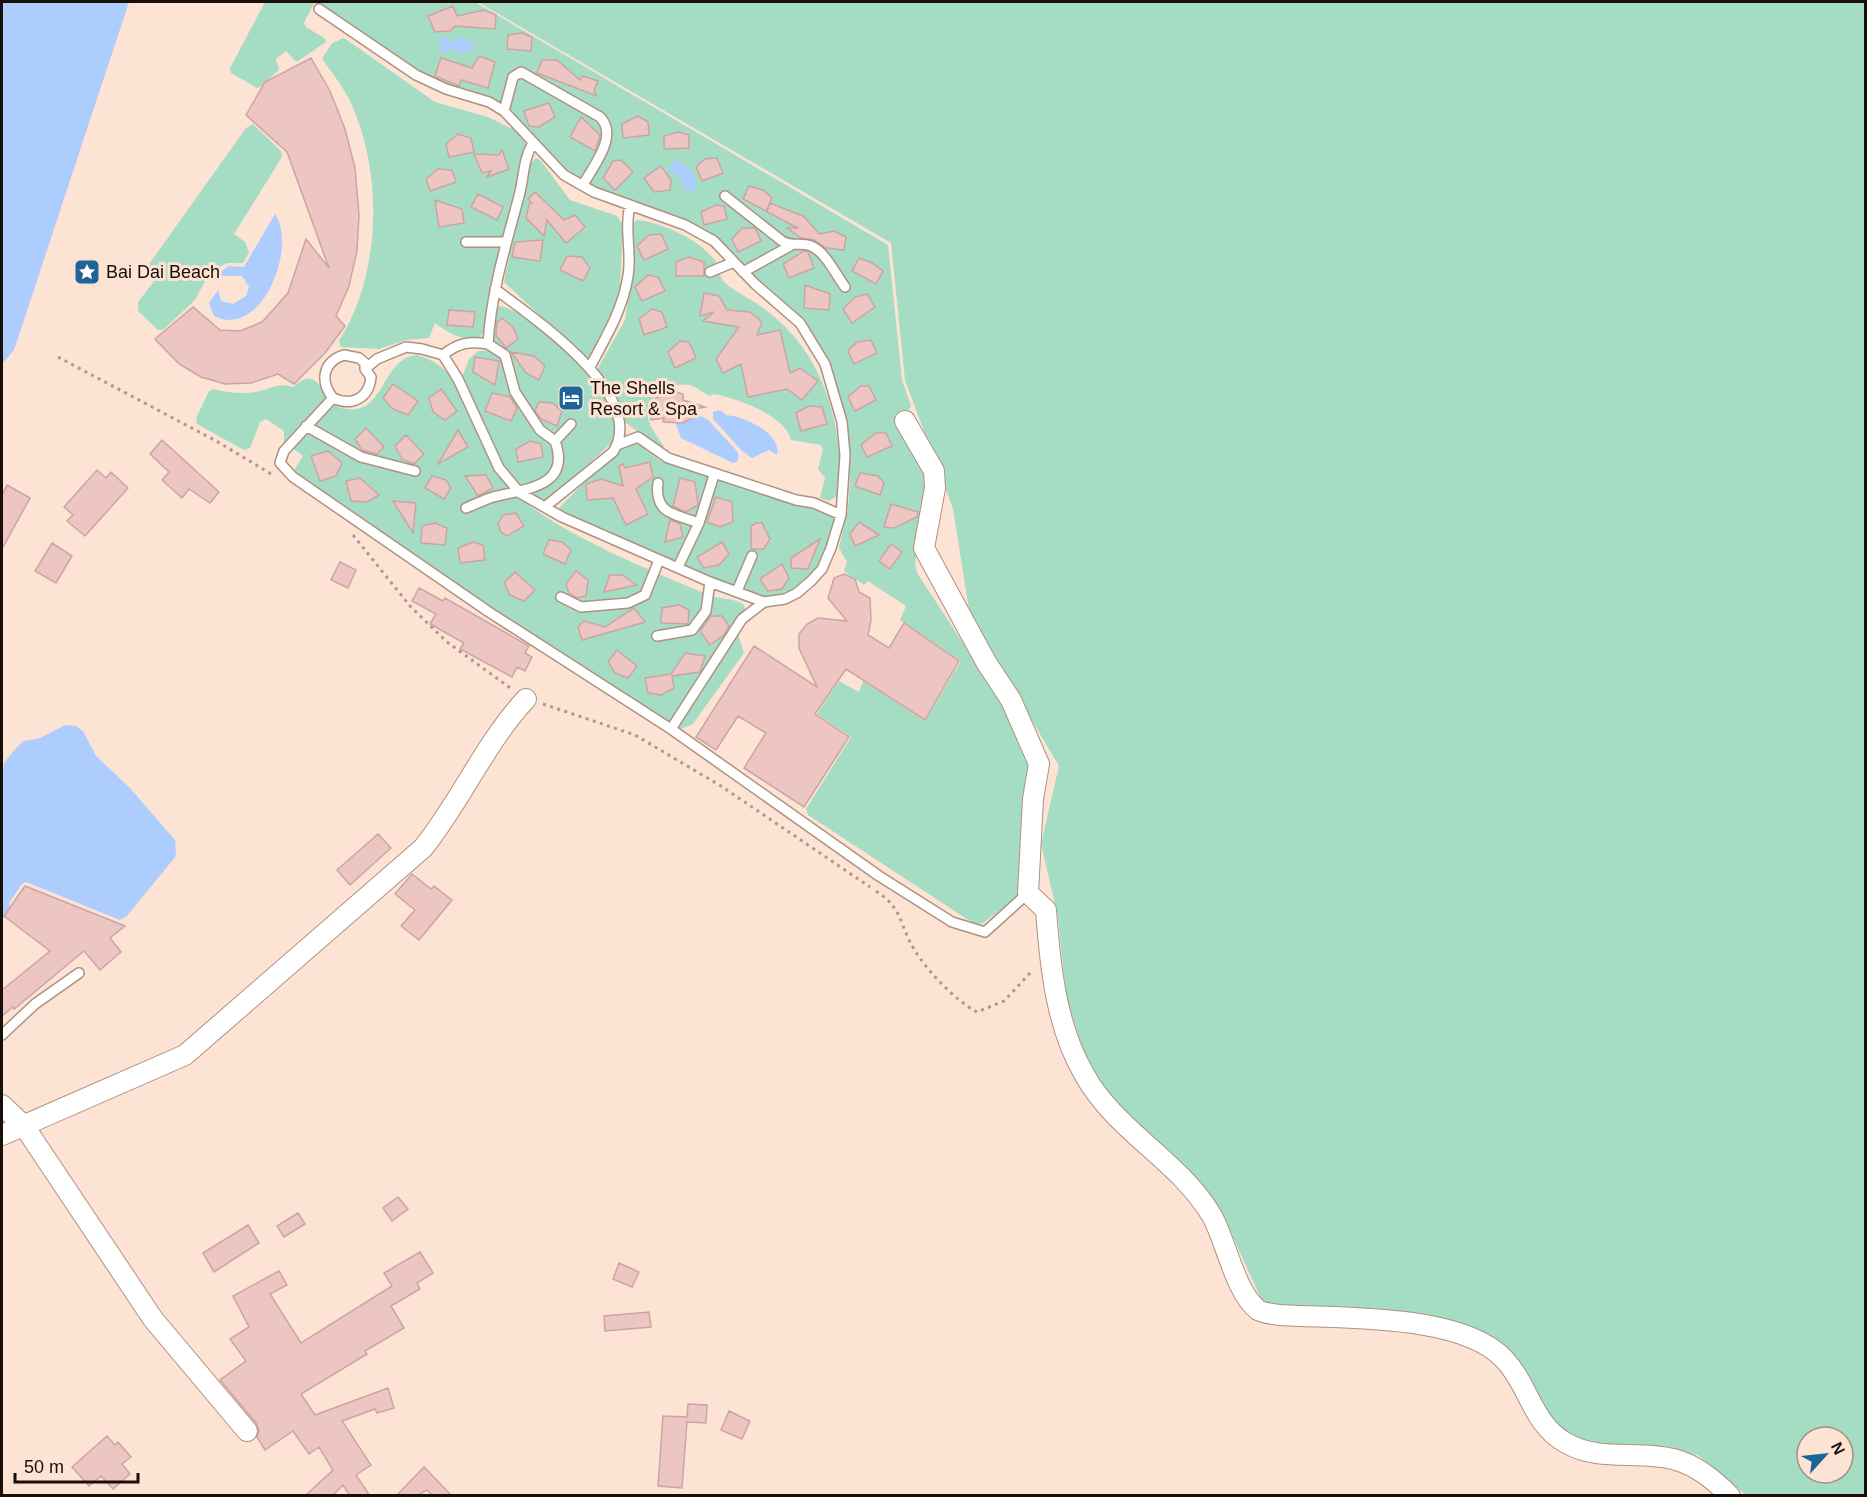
<svg xmlns="http://www.w3.org/2000/svg" width="1867" height="1497" font-family="Helvetica,sans-serif">
<style>
.green{fill:#a4ddc3;fill-rule:evenodd}
.water{fill:#accdfe}
.building{fill:#edc6c3;stroke:#cba5a3;stroke-width:1.5}
.lines{fill:none;stroke-linecap:round;stroke-linejoin:round}
.lane-casing{stroke:#af917f;stroke-width:12}
.street-casing{stroke:#af917f;stroke-width:22}
.path{stroke:#ae998c;stroke-width:3;stroke-dasharray:3 4.5;stroke-linecap:butt}
.lane{stroke:#fff;stroke-width:9}
.street{stroke:#fff;stroke-width:20}
.labels{text-anchor:middle;stroke-width:6;stroke-linejoin:round;paint-order:stroke}
.poi-label{font-size:18px;fill:#190f08;stroke:#fde3d3;text-anchor:start}
</style>
<rect width="100%" height="100%" fill="#fde3d3"/>
<path class="green" d="M 265,2 L 475,2 L 888,245 L 902,380 L 911,406 L 900,423 L 929,472 L 926,514 L 915,562 L 917,573 L 1024,736 L 1036,764 L 1025,891 L 983,923 L 976,925 L 808,815 L 806,809 L 851,737 L 817,714 L 839,681 L 859,692 L 863,681 L 925,721 L 961,661 L 900,620 L 906,606 L 868,581 L 864,585 L 844,571 L 847,562 L 839,548 L 848,509 L 850,481 L 848,448 L 814,342 L 714,237 L 564,174 L 514,117 L 417,74 L 318,3 L 314,3 L 304,23 L 306,27 L 324,38 L 326,42 L 298,61 L 295,61 L 286,51 L 276,59 L 279,70 L 260,87 L 257,88 L 231,73 L 230,68 Z
M 478,2 L 1865,2 L 1865,1495 L 1746,1495 L 1698,1455 L 1585,1443 L 1561,1430 L 1542,1409 L 1513,1354 L 1465,1324 L 1263,1303 L 1222,1213 L 1132,1120 L 1089,1069 L 1066,996 L 1058,917 L 1041,844 L 1059,766 L 970,616 L 953,509 L 905,380 L 891,243 ZM 1807,1437 L 1843,1437 L 1843,1473 L 1807,1473 Z
M 344,38 L 435,102 L 488,117 L 516,131 L 526,144 L 485,330 L 480,337 C 461,341 450,334 435,323 L 429,338 L 406,340 L 379,349 L 341,347 L 339,341 C 382,273 384,169 348,97 C 341,84 331,71 322,59 L 332,43 Z
M 253,124 L 281,151 L 282,157 L 234,234 L 245,242 L 249,252 L 243,263 L 227,263 L 210,272 L 195,300 L 163,330 L 158,330 L 138,311 L 138,302 L 156,279 L 147,267 L 246,128 Z
M 536,158 L 541,161 L 570,200 L 617,216 L 623,226 L 619,307 L 589,357 L 585,357 L 504,282 L 528,166 Z
M 638,220 C 665,224 696,238 714,259 C 719,266 719,278 725,283 C 738,294 754,300 767,311 C 825,355 843,425 840,494 L 829,501 L 820,498 L 825,478 L 818,469 L 823,449 L 821,445 L 791,440 C 787,416 736,398 714,394 L 710,396 C 703,393 697,387 690,385 C 671,381 644,397 648,418 C 650,428 659,438 664,447 L 661,450 L 625,422 L 597,370 L 625,320 L 632,275 L 632,223 Z
M 501,306 C 537,317 598,374 612,409 C 616,420 616,431 614,441 L 545,502 C 499,490 479,417 462,378 L 469,359 L 478,351 L 490,350 L 496,307 Z
M 416,355 C 471,367 471,439 500,478 C 535,525 650,570 706,594 C 718,600 734,597 744,605 L 747,620 L 737,632 L 744,653 L 692,725 L 675,730 L 490,610 L 293,472 L 303,456 L 284,442 L 284,431 L 266,419 L 260,422 L 250,448 L 244,450 L 197,424 L 196,418 L 209,391 L 213,389 C 227,393 242,394 256,392 C 271,389 279,382 293,387 C 324,360 316,405 346,409 C 380,414 381,374 403,360 C 406,357 412,356 416,355 Z
M 635,441 L 660,461 L 832,514 L 835,522 L 818,566 L 798,588 L 789,594 L 764,600 L 660,558 L 559,511 L 560,507 L 619,447 Z"/>
<path class="water" d="M 2,2 L 129,2 L 14,350 L 2,364 Z
M 443,35 L 452,42 L 462,37 L 468,42 L 473,41 L 473,50 L 460,53 L 453,48 L 442,54 L 439,45 Z
M 675,159 C 689,167 700,175 694,192 L 684,189 L 680,176 L 668,171 Z
M 275,214 C 298,246 262,340 214,316 L 209,303 L 218,290 L 221,301 L 233,304 L 246,296 L 249,287 L 242,276 L 214,276 L 229,266 L 244,267 Z
M 720,410 L 726,415 C 742,416 782,432 777,455 L 769,450 L 752,458 L 742,451 L 713,419 L 713,412 Z
M 699,415 L 708,420 L 737,451 L 739,456 L 737,462 L 733,463 L 681,438 L 675,421 L 683,423 Z
M 65,725 L 76,726 L 83,731 L 96,756 L 130,788 L 175,840 L 176,856 L 126,917 L 120,920 L 26,882 L 22,884 L 9,903 L 10,906 L 2,920 L 2,779 L 4,763 L 18,746 L 24,741 L 40,738 Z"/>
<path class="building" d="M 453,6 L 457,16 L 484,10 L 496,15 L 495,29 L 455,26 L 450,31 L 435,32 L 428,16 Z
M 522,33 L 532,37 L 531,51 L 507,49 L 508,35 Z
M 479,56 L 495,62 L 488,88 L 461,80 L 459,86 L 435,76 L 441,58 L 472,68 Z
M 311,58 L 330,91 L 345,129 L 355,168 L 359,215 L 357,251 L 349,286 L 336,316 L 345,326 L 325,353 L 294,384 L 278,374 L 251,383 L 225,384 L 201,377 L 179,364 L 155,339 L 193,307 L 220,330 L 240,331 L 262,322 L 288,293 L 306,239 L 329,268 L 287,152 L 246,115 L 265,82 Z
M 542,60 L 557,60 L 580,80 L 583,76 L 598,81 L 594,91 L 597,96 L 537,73 Z
M 549,103 L 555,117 L 539,127 L 529,126 L 524,111 Z
M 638,116 L 648,122 L 649,135 L 623,138 L 622,124 Z
M 581,117 L 600,135 L 595,151 L 570,137 Z
M 678,132 L 689,135 L 689,148 L 664,149 L 664,136 Z
M 458,134 L 471,138 L 474,152 L 449,157 L 446,144 Z
M 502,150 L 509,169 L 487,177 L 491,171 L 482,173 L 474,154 L 499,155 Z
M 717,158 L 723,173 L 702,181 L 696,167 L 705,159 Z
M 621,160 L 633,172 L 615,190 L 603,178 L 613,161 Z
M 661,166 L 671,180 L 670,190 L 654,192 L 644,178 Z
M 438,169 L 452,170 L 456,182 L 430,191 L 426,179 Z
M 749,186 L 763,190 L 772,198 L 766,211 L 743,199 Z
M 535,192 L 564,220 L 575,215 L 585,227 L 566,243 L 547,220 L 544,236 L 526,218 L 529,204 L 532,203 L 528,199 Z
M 478,194 L 503,207 L 497,220 L 471,207 Z
M 435,200 L 462,209 L 464,223 L 439,227 Z
M 770,203 L 803,216 L 820,234 L 834,231 L 846,237 L 844,250 L 826,248 L 814,240 L 801,238 L 787,228 L 798,228 L 767,212 Z
M 716,205 L 724,206 L 727,219 L 704,225 L 701,212 Z
M 742,228 L 755,228 L 761,241 L 738,252 L 732,239 Z
M 661,234 L 668,249 L 644,260 L 637,246 L 649,235 Z
M 543,240 L 540,261 L 512,257 L 515,242 Z
M 804,251 L 808,252 L 814,268 L 789,278 L 783,264 Z
M 567,256 L 582,257 L 590,268 L 583,281 L 560,270 Z
M 689,257 L 704,262 L 704,276 L 676,276 L 676,262 Z
M 859,258 L 872,263 L 883,271 L 876,284 L 852,271 Z
M 648,275 L 658,277 L 665,291 L 642,301 L 635,287 Z
M 805,285 L 830,294 L 829,310 L 804,308 Z
M 704,293 L 719,296 L 727,310 L 750,312 L 762,322 L 757,335 L 780,330 L 790,373 L 800,368 L 818,381 L 802,400 L 787,389 L 748,397 L 741,364 L 723,373 L 716,359 L 739,327 L 703,321 L 714,312 L 700,316 Z
M 867,294 L 875,307 L 852,323 L 843,309 L 855,297 Z
M 652,309 L 662,312 L 667,327 L 644,335 L 639,319 Z
M 449,310 L 475,312 L 473,327 L 447,325 Z
M 502,318 L 513,327 L 518,339 L 506,348 L 496,335 L 497,322 Z
M 871,340 L 877,353 L 854,364 L 848,351 L 857,342 Z
M 680,341 L 689,342 L 696,358 L 675,368 L 668,352 Z
M 511,352 L 534,356 L 545,366 L 539,380 L 526,373 Z
M 475,357 L 499,361 L 495,385 L 473,372 Z
M 393,384 L 418,401 L 408,415 L 393,409 L 383,398 Z
M 861,386 L 869,386 L 876,400 L 855,411 L 848,397 Z
M 441,389 L 457,411 L 445,420 L 433,412 L 429,398 Z
M 673,391 L 683,394 L 683,400 L 705,407 L 695,409 L 691,419 L 683,423 L 663,422 L 664,418 L 651,420 L 650,411 L 656,398 Z
M 492,393 L 510,397 L 517,408 L 511,421 L 485,411 Z
M 539,402 L 553,403 L 562,411 L 557,426 L 541,419 L 535,411 Z
M 809,406 L 822,407 L 827,424 L 801,431 L 796,413 Z
M 366,428 L 384,447 L 377,454 L 362,450 L 355,439 Z
M 458,430 L 468,447 L 438,464 Z
M 876,433 L 886,433 L 892,446 L 867,457 L 861,445 Z
M 406,435 L 424,454 L 414,464 L 402,459 L 395,446 Z
M 162,440 L 219,492 L 210,503 L 189,489 L 182,498 L 162,480 L 169,472 L 150,454 Z
M 530,441 L 541,444 L 543,457 L 518,462 L 516,449 Z
M 328,451 L 342,463 L 336,476 L 320,481 L 311,456 Z
M 650,462 L 653,477 L 636,489 L 648,514 L 626,525 L 613,498 L 587,500 L 586,484 L 601,479 L 623,486 L 619,466 L 623,464 L 625,468 Z
M 97,470 L 106,478 L 111,472 L 128,488 L 85,536 L 67,521 L 73,515 L 64,507 Z
M 860,473 L 878,476 L 884,483 L 880,495 L 855,486 Z
M 486,475 L 493,488 L 478,496 L 465,476 Z
M 432,476 L 446,480 L 451,488 L 444,499 L 425,488 Z
M 360,478 L 379,495 L 367,502 L 351,501 L 346,481 Z
M 680,478 L 695,482 L 698,505 L 686,512 L 673,506 Z
M 7,485 L 30,498 L 2,549 L 2,495 Z
M 716,497 L 732,502 L 733,522 L 720,527 L 707,522 Z
M 393,501 L 416,503 L 413,533 Z
M 891,504 L 918,512 L 917,517 L 894,528 L 884,527 Z
M 516,513 L 524,526 L 507,536 L 501,532 L 498,524 L 503,515 Z
M 670,520 L 680,524 L 683,537 L 665,542 Z
M 859,522 L 879,535 L 855,546 L 850,534 Z
M 435,523 L 447,528 L 445,545 L 421,543 L 422,526 Z
M 756,523 L 762,523 L 770,539 L 764,549 L 751,549 L 751,526 Z
M 820,539 L 808,569 L 791,568 L 791,558 Z
M 549,540 L 562,542 L 571,550 L 565,564 L 543,554 Z
M 473,542 L 483,545 L 485,560 L 460,563 L 458,548 Z
M 722,542 L 729,554 L 719,565 L 704,568 L 697,557 Z
M 52,543 L 72,556 L 56,583 L 35,571 Z
M 891,544 L 902,552 L 890,569 L 879,561 Z
M 340,562 L 356,570 L 348,588 L 331,580 Z
M 782,564 L 789,578 L 782,589 L 768,591 L 760,579 Z
M 576,571 L 588,580 L 586,596 L 577,598 L 569,593 L 566,584 Z
M 515,572 L 535,590 L 524,601 L 510,595 L 504,583 Z
M 844,574 L 855,579 L 859,592 L 870,598 L 871,620 L 868,635 L 889,648 L 904,623 L 959,661 L 925,720 L 846,669 L 815,714 L 849,737 L 804,807 L 744,768 L 766,733 L 738,716 L 716,750 L 696,737 L 754,646 L 817,687 L 799,648 L 799,634 L 807,624 L 818,618 L 847,621 L 828,598 L 834,578 Z
M 610,575 L 623,575 L 636,585 L 604,592 Z
M 419,588 L 443,601 L 445,598 L 529,646 L 525,653 L 532,657 L 525,671 L 517,667 L 512,677 L 460,649 L 464,643 L 430,624 L 436,614 L 412,601 Z
M 679,605 L 689,610 L 688,624 L 661,623 L 662,608 Z
M 634,608 L 645,622 L 582,640 L 578,627 L 584,621 L 605,627 Z
M 711,616 L 722,616 L 729,626 L 724,635 L 710,645 L 700,631 Z
M 617,650 L 637,666 L 628,678 L 615,673 L 608,662 Z
M 685,653 L 705,656 L 700,672 L 672,676 L 674,688 L 661,695 L 648,693 L 645,678 L 671,674 Z
M 378,834 L 391,848 L 350,885 L 337,870 Z
M 412,874 L 431,889 L 434,886 L 452,900 L 419,940 L 401,926 L 415,910 L 395,894 Z
M 25,886 L 125,926 L 110,938 L 121,952 L 100,970 L 84,951 L 14,1009 L 13,1007 L 2,1016 L 2,990 L 50,951 L 4,916 Z
M 398,1197 L 408,1209 L 392,1221 L 383,1208 Z
M 298,1213 L 305,1224 L 284,1237 L 277,1226 Z
M 248,1225 L 259,1243 L 214,1272 L 203,1253 Z
M 420,1252 L 433,1273 L 417,1283 L 420,1289 L 391,1306 L 404,1328 L 365,1351 L 367,1354 L 301,1394 L 315,1415 L 388,1388 L 394,1408 L 377,1413 L 375,1409 L 342,1421 L 371,1465 L 356,1475 L 370,1496 L 350,1496 L 343,1485 L 332,1496 L 305,1496 L 333,1470 L 319,1447 L 309,1454 L 293,1431 L 265,1450 L 257,1437 L 259,1430 L 256,1423 L 220,1380 L 246,1361 L 230,1339 L 249,1327 L 233,1296 L 279,1271 L 287,1285 L 270,1294 L 301,1343 L 392,1286 L 384,1273 Z
M 619,1263 L 639,1272 L 632,1287 L 613,1279 Z
M 649,1312 L 651,1327 L 605,1331 L 604,1316 Z
M 688,1404 L 707,1405 L 706,1423 L 687,1422 L 682,1488 L 658,1486 L 663,1416 L 687,1417 Z
M 729,1411 L 750,1421 L 742,1439 L 721,1430 Z
M 107,1436 L 115,1445 L 118,1442 L 131,1457 L 122,1464 L 130,1474 L 113,1489 L 101,1476 L 89,1486 L 72,1467 Z
M 424,1467 L 452,1496 L 433,1496 L 427,1490 L 417,1496 L 396,1496 Z"/>
<g class="lines">
<g class="lane-casing">
<path id="lane" d="M 319,9 L 416,75 L 446,89 L 489,102 L 504,111 L 564,175 L 594,192 L 685,225 L 714,241 L 755,284 L 800,323 L 825,364 L 842,422 L 845,455 L 841,515 L 831,548 L 822,569 L 811,581 L 797,593 L 785,599 L 764,602 L 710,582 L 562,517 L 520,493 L 499,468 L 458,379 L 443,355 L 422,349 L 406,347 L 377,359 L 365,369
M 504,111 L 513,77 L 521,72 L 600,117 C 619,136 593,166 583,185
M 725,196 L 782,241 C 792,247 801,242 811,246 C 825,251 836,275 845,287
M 466,242 L 506,242
M 710,272 L 734,262
M 743,272 L 790,246
M 495,289 C 532,317 649,395 613,452 L 546,506
M 344,355 L 359,358 L 365,363 L 365,369 L 371,377 C 369,398 352,407 333,398 C 320,382 322,362 344,355 Z
M 443,355 C 458,343 468,341 488,344 C 491,293 506,245 519,196 C 524,178 523,159 533,143
M 590,367 C 606,337 623,309 628,276 C 632,252 624,229 630,205
M 333,398 L 284,451 L 280,463 L 293,477 L 489,612 L 671,729 L 879,876 L 952,922 L 985,932 L 1028,893
M 306,426 L 361,457 L 415,471
M 555,441 L 571,424
M 617,445 L 638,437 L 668,458 L 796,500 L 814,503 L 841,515
M 658,483 C 654,514 675,514 699,523
M 466,508 C 475,504 484,500 493,497 C 523,489 572,488 555,441 L 540,430 L 515,392 L 505,355 L 488,344
M 678,567 L 699,523 L 714,475
M 737,591 L 752,556
M 561,597 L 581,607 L 628,603 L 645,595 L 659,560
M 657,636 L 692,630 L 706,611 L 710,582
M 671,729 L 742,619 L 764,602
M 2,1035 L 35,1004 L 79,973"/>
</g>
<g class="street-casing">
<path id="street" d="M 905,421 L 934,471 L 935,488 L 924,548 L 986,662 L 1011,700 L 1039,764 L 1033,799 L 1028,893 L 1046,910 C 1050,965 1056,1026 1084,1074 C 1116,1132 1179,1160 1212,1216 C 1226,1241 1235,1292 1258,1310 C 1263,1313 1273,1314 1280,1315 C 1340,1319 1461,1313 1504,1359 C 1529,1385 1532,1424 1566,1443 C 1599,1462 1637,1450 1673,1459 C 1696,1465 1713,1479 1730,1496
M 2,1105 L 24,1126 L 153,1319 L 247,1431
M 2,1135 L 185,1055 L 423,848 C 461,801 485,743 526,699"/>
</g>
<path class="path" d="M 58,357 L 218,442 L 271,474
M 353,535 L 410,606 L 447,642 L 513,690
M 543,704 L 635,735 L 721,786 L 870,887
M 876,891 C 899,906 899,918 909,940 C 921,965 953,999 977,1012 L 1004,1001 L 1033,970"/>
<use href="#lane" class="lane"/>
<use href="#street" class="street"/>
</g>
<defs>
<g id="sight-square" transform="scale(1.35)"><rect x="-9" y="-9" width="18" height="18" rx="4" fill="#1d6498" stroke="#fde3d3"/><path d="M0-6L1.8-2.2L6-1.7L2.9 1.2L3.7 5.4L0 3.3L-3.7 5.4L-2.9 1.2L-6-1.7L-1.8-2.2Z" fill="#fff"/></g>
<g id="hotel-square" transform="scale(1.35)"><rect x="-9" y="-9" width="18" height="18" rx="4" fill="#1d6498" stroke="#fde3d3"/><path d="M-6-4.5h1.5V1H6V5H4.5V3h-9V5H-6ZM-4 0a1.8 1.8 0 1 1 3.6 0ZM.5 0V-2.5h3Q6-2.5 6 0Z" fill="#fff"/></g>
</defs>
<g fill-rule="evenodd">
<use href="#sight-square" x="87" y="272"/>
<use href="#hotel-square" x="571" y="398"/>
</g>
<g class="labels">
<g class="poi-label">
<text x="106" y="278">Bai Dai Beach</text>
<text x="590" y="394">The Shells<tspan x="590" dy="21">Resort &amp; Spa</tspan></text>
</g>
</g>
<rect width="1867" height="1497" fill="none" stroke="#190f08" stroke-width="6"/>
<g transform="translate(1825 1455) rotate(63)"><circle r="28" fill="#fde3d3" stroke="#a28e82" stroke-width="1.5"/>
<path d="M0-4.5L10 22L0 15L-10 22Z" fill="#1d6498"/>
<text y="-9" font-size="16" font-weight="bold" text-anchor="middle" fill="#190f08">N</text>
</g>
<path d="M15 1473v9h123v-9" fill="none" stroke="#190f08" stroke-width="3"/>
<text x="24" y="1473" font-size="18" fill="#190f08" stroke="#fde3d3" stroke-width="4.5" paint-order="stroke">50 m</text>
</svg>
